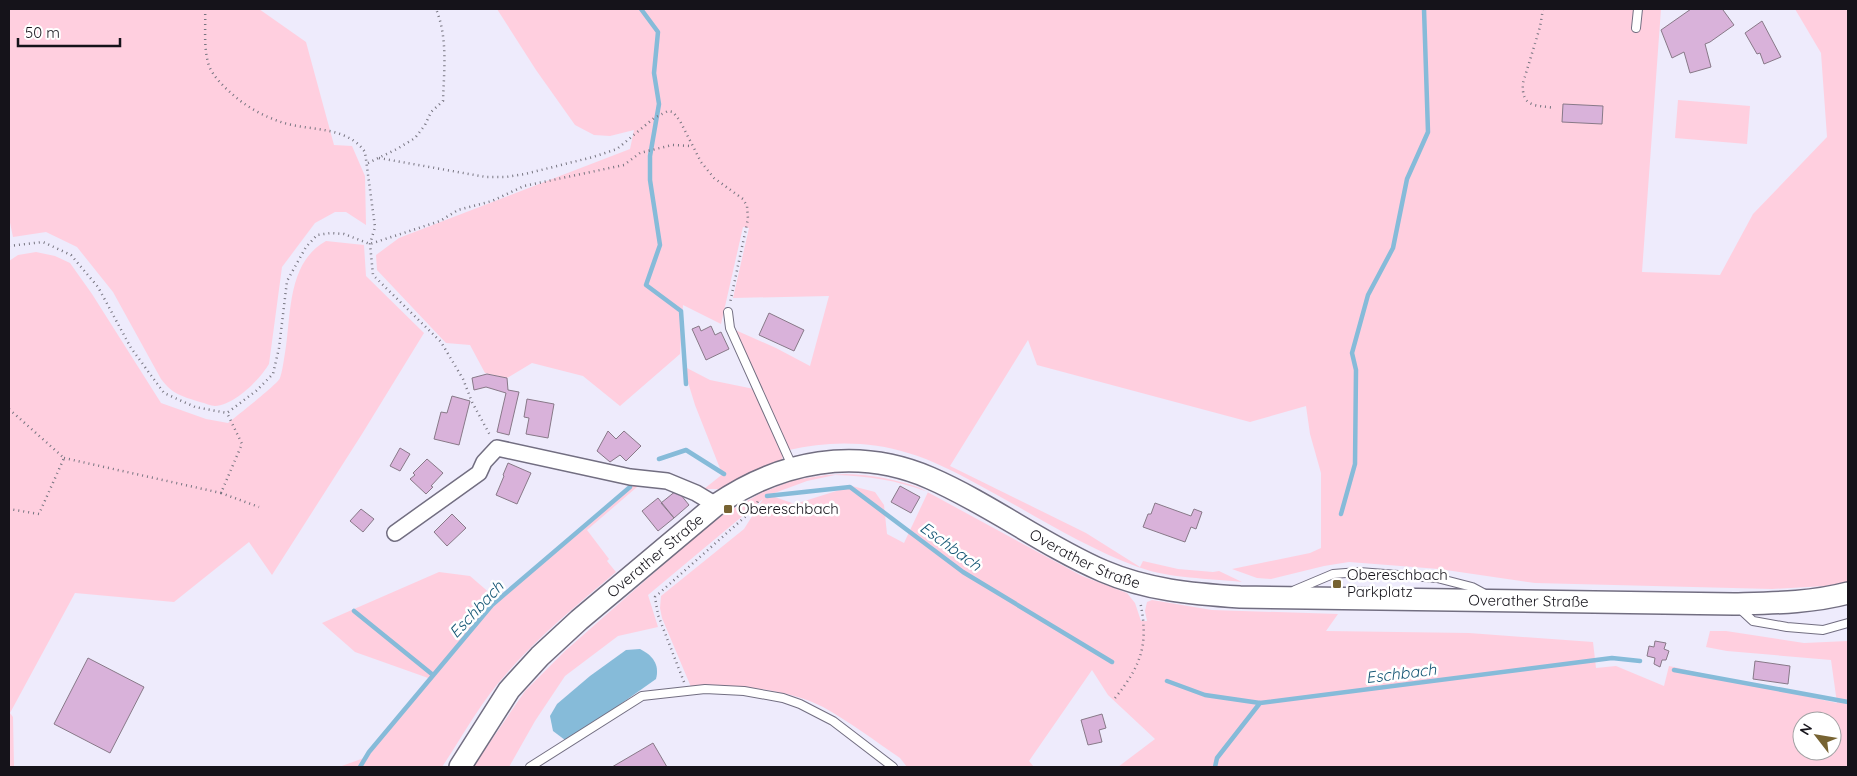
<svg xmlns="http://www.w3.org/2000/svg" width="1857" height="776" font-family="Quicksand,sans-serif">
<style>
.green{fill:#ffcfdf;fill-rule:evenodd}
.water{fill:#86bbd9}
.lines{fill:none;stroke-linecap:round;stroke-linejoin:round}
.stream{stroke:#86bbd9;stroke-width:4.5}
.building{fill:#d9b2da;stroke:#887988}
.lane-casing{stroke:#726e81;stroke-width:10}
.street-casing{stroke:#726e81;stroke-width:18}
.secondary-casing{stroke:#726e81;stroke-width:24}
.path{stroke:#777580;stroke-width:2.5;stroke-dasharray:1 4;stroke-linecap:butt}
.lane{stroke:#fff;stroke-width:8}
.street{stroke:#fff;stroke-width:15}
.secondary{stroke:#fff;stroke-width:21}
.poi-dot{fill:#776332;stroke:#fff;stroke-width:2}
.labels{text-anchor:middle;stroke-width:5;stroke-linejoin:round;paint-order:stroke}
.poi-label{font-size:15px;fill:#15131a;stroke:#fff;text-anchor:start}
.street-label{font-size:15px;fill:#15131a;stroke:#fff}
.water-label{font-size:16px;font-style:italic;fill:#165775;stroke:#fff}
</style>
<rect width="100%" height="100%" fill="#eeebfc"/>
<path class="green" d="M 9,9 L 259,9 L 306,42 L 334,145 L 352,146 L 365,176 L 366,225 L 346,212 L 335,212 L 315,223 L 282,267 L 269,364 C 260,379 235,405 215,406 C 211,406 205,403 200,402 C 182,396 173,395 161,379 L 113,292 L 77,247 L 46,232 L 13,237 L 9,218 Z
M 497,9 L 1661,9 L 1642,272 L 1720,275 L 1753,214 L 1827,137 L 1821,53 L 1795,9 L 1848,9 L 1848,582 L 1825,586 L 1772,589 L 1535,583 L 1439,569 L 1349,562 L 1324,566 L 1271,579 L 1257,578 L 1232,569 L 1310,553 L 1321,548 L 1321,473 L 1310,434 L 1306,406 L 1250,422 L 1037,365 L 1028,340 L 950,466 L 1086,533 L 1140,567 L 1143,561 L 1178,569 L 1213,572 L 1219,571 L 1242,582 C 1208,578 1171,579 1138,567 C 1081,546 1030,512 977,484 C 955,472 932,460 908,453 C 870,441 827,441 789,450 L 733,329 L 776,348 L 810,366 L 829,296 L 733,298 L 749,228 L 743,227 L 721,324 L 683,305 L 680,354 L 620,406 L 583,376 L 532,363 L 507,378 L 485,373 L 470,345 L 446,343 L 377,270 L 376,255 L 399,238 L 630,149 L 634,130 L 610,136 L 594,135 L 575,125 L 536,70 Z
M 1678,100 L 1750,106 L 1747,144 L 1675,138 Z
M 326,241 L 364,245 L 366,276 L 424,333 L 362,434 L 272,575 L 249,542 L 174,602 L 75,593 L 10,713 L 13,717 L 14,767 L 9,767 L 9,261 L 18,255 L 36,252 L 55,256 L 70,263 L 92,294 L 161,403 L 206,419 L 228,423 C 236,416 277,385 280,378 C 282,372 283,365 284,359 C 292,319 285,264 326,241 Z
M 683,366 L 710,380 L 754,389 L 783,454 L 782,461 L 747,474 L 719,489 L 704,489 L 724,473 L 721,471 L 695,405 Z
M 846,474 C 872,475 896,479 920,488 L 1082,576 L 1127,593 L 1135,603 L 1141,621 L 1147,621 L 1145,611 L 1147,602 L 1152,600 L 1212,610 L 1338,614 L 1326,631 L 1469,633 L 1593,642 L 1596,668 L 1616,666 L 1664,686 L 1669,666 L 1837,703 L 1831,660 L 1727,651 L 1706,647 L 1710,631 L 1726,631 L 1804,643 L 1848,641 L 1848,767 L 1118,767 L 1155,739 L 1108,695 L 1092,670 L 1029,761 L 1034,767 L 907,767 L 900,758 C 875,741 850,722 823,707 C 789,689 729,683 691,687 L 662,618 L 660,608 L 661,596 L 744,529 L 763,499 L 648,595 L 658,627 L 618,636 L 565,676 L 535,721 L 509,767 L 473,767 L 525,691 L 565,651 L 697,535 L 724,514 L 761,493 L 794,480 L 826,475 ZM 835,475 C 870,476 895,480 928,492 L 904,543 L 887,534 L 884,505 L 875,492 L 852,486 L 795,504 L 769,495 L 807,481 ZM 1802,721 L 1832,721 L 1832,751 L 1802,751 Z
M 639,480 L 644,481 L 587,530 L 609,559 L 607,561 L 616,572 C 578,604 539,636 507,673 C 481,701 463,736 442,767 L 339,767 L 364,758 L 431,679 L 355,652 L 322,623 L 439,572 L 470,576 L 499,601 Z"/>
<path class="water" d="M 640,649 C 652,655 660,664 656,679 L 574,737 L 565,740 L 553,731 L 550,716 L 557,704 L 590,676 L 626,650 Z"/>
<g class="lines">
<path class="stream" d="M 641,9 L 658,32 L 654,73 L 659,104 L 650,156 L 650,180 L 660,245 L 646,285 L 681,311 L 686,384
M 659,459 L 686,450 L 724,474
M 767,496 L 850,487 L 963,572 L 1112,662
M 1341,514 L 1355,464 L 1356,370 L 1352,353 L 1368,295 L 1393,248 L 1407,179 L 1428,132 L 1424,9
M 354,611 L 433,675
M 1674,670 L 1848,702
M 1167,681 L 1205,695 L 1260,703 L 1612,658 L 1640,661
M 360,767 L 369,752 L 492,605 L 630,487
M 1215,767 L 1217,758 L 1260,703"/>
</g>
<path class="building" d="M 1691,9 L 1724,9 L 1723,10 L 1734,25 L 1710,42 L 1705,44 L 1711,67 L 1690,73 L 1684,52 L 1672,58 L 1661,30 Z
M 1762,21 L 1781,57 L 1764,64 L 1760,53 L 1757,54 L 1745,33 Z
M 1563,104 L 1603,106 L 1602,124 L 1562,122 Z
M 769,313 L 804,330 L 794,351 L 759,335 Z
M 699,326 L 701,331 L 711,326 L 715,335 L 721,332 L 729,349 L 706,360 L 692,329 Z
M 487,374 L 507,378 L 508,390 L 519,392 L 509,435 L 497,432 L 506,393 L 486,387 L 474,390 L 472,378 Z
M 452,396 L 470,401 L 459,445 L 434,439 L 441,412 L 447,413 Z
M 527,399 L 554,404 L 548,438 L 526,434 L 529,418 L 524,417 Z
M 608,431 L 616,439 L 624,431 L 641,446 L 626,461 L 620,455 L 610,462 L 597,451 Z
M 400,448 L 410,454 L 400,471 L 390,466 Z
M 427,459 L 443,473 L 431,486 L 433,487 L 426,494 L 410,479 L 415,475 L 413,473 Z
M 508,463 L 531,473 L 517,504 L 496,495 L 504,476 L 503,475 Z
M 900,486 L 920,497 L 911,513 L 891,502 Z
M 677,490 L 689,505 L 674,518 L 661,503 Z
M 658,498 L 674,518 L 658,531 L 642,511 Z
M 1155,503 L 1191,516 L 1194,509 L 1202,512 L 1196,529 L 1191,527 L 1185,542 L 1143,527 L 1148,514 L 1151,514 Z
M 361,509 L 374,519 L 363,532 L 350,521 Z
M 452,514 L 466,528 L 447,546 L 434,532 Z
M 1655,641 L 1666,643 L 1664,649 L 1669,651 L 1666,660 L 1662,660 L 1660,667 L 1654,664 L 1655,658 L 1647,656 L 1649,646 L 1654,647 Z
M 88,658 L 144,687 L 110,753 L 54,724 Z
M 1755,661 L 1790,666 L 1788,684 L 1753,679 Z
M 1102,714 L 1106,728 L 1099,730 L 1102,742 L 1088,745 L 1081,720 Z
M 653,743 L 667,767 L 612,767 Z"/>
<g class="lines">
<g class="lane-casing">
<path id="lane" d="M 1636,28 L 1638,9
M 728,312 L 730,328 L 793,468
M 1295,590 L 1333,574 L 1359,572 L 1437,578 L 1472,587 L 1485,594
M 1739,608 L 1753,621 L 1787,627 L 1823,630 L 1848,623
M 530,767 L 642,696 L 705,689 L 744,691 L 783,698 L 800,704 L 833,721 L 893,767"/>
</g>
<g class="street-casing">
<path id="street" d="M 395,533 L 479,473 L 484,462 L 497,448 L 630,477 L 667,481 L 696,493 L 716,505"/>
</g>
<g class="secondary-casing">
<g id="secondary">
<path id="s1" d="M 460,767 L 509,690 L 540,656 L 579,620 L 716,505 C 780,461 856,446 930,478 C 990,504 1043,545 1103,571 C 1147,590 1192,594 1240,597 L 1734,604 C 1773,603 1810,603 1848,593"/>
</g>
</g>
<path class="path" d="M 205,9 C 206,28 203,47 209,66 C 213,76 223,86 231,93 C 246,107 265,117 284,123 C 311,131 347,126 365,152 L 375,227 L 370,244 L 373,275 L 441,342 L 463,379 L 472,402 L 491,437
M 1543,9 L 1540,27 L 1523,83 C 1521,108 1536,105 1555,108
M 379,158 L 486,177 L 506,177 L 525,174 L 593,157 L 617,149 L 654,118 L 668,111 L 673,112 L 680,121 L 701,162 L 714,178 L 743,199 L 747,206 L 748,219 L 730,303
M 368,163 L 397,149 L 415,138 L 425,125 L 431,112 L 443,101 C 444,70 448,38 436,9
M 9,246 L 43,242 L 71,255 L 98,287 L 131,348 L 164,393 L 195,407 L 227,413 L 256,391 L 273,374 L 279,348 L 287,281 L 306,247 L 317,235 L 331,233 L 344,234 L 370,244 L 440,221 L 458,210 L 492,201 L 524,186 L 624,165 L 640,153 L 672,145 L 691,146
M 9,409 L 64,458 L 39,514 L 9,509
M 64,458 L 221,493 L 242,444 L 227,413
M 221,493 L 259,507
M 684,682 L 658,615 L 655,597 L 755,508 L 758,501
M 1115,698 C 1142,665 1149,643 1140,601"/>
<use href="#lane" class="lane"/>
<use href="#street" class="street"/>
<use href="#secondary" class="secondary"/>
</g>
<g class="poi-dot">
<rect x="723" y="504" width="10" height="10" rx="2.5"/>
<rect x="1332" y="579" width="10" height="10" rx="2.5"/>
</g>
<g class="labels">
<g class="poi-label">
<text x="738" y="514">Obereschbach</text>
<text x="1347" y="580">Obereschbach<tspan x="1347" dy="17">Parkplatz</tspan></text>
</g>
<g class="street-label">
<text dy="5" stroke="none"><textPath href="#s1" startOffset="290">Overather Straße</textPath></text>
<text dy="5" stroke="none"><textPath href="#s1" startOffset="770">Overather Straße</textPath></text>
<text dy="5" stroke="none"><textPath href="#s1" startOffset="1220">Overather Straße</textPath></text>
</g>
<g class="water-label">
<text transform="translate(951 546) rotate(36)" y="6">Eschbach</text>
<text transform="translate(476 609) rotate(-47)" y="6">Eschbach</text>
<text transform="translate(1401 673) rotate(-7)" y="6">Eschbach</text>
</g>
</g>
<rect width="1857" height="776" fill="none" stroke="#15131a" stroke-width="20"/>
<g transform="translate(1817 736) rotate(301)"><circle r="24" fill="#ffffff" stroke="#a1a1a3"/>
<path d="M0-4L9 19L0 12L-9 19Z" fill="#776332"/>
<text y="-8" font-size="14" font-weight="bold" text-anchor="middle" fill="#15131a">N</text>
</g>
<path d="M18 38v8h102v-8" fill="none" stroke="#15131a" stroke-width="2.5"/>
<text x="25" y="38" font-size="15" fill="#15131a" stroke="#ffffff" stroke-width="4" paint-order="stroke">50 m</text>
</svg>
